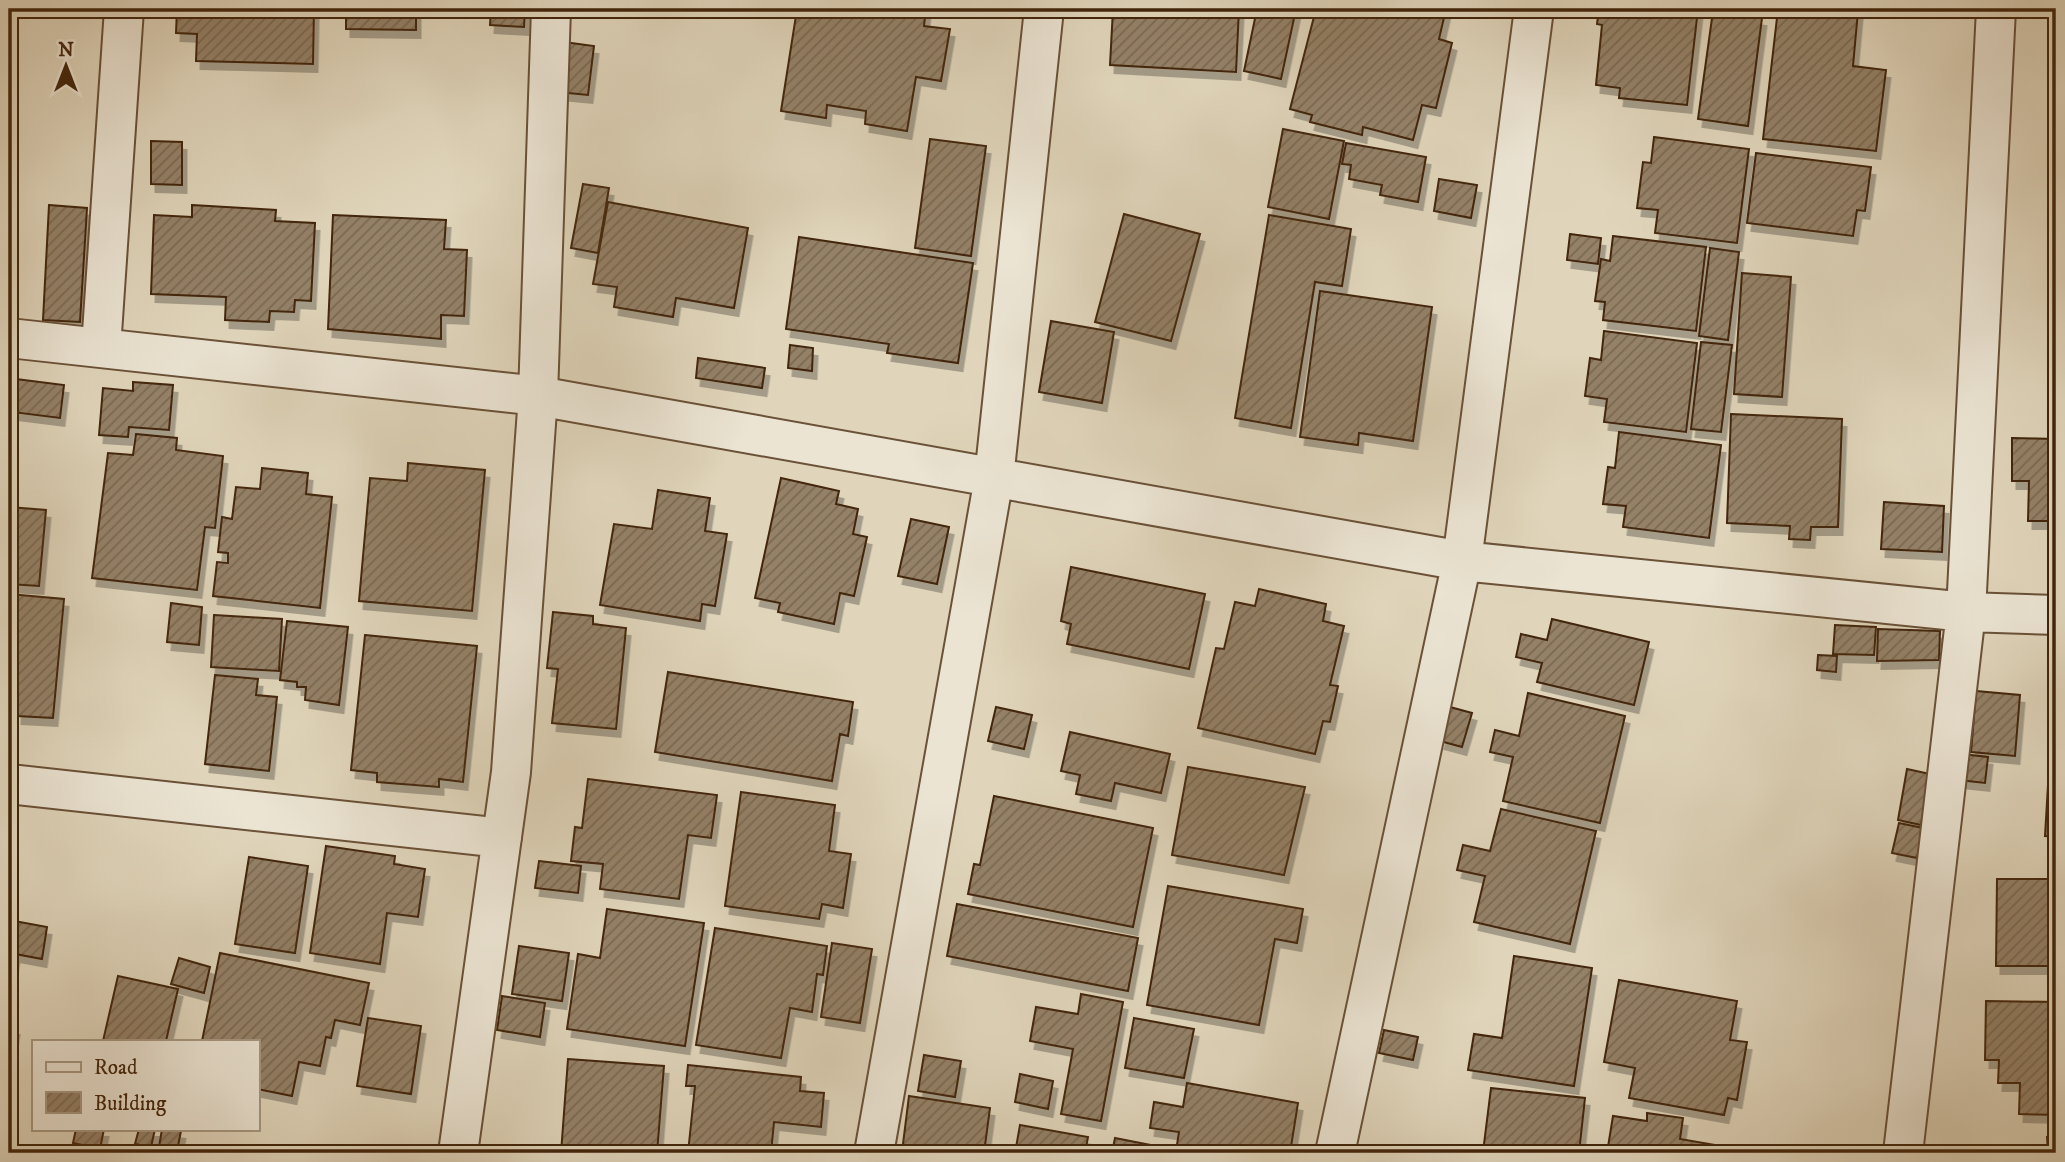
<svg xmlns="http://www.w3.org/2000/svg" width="2065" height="1162" font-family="'IM FELL DW Pica',serif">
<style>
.building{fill:url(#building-hatch);stroke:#42250b;stroke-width:2;filter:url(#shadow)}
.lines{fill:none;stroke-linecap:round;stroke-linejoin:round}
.minor-casing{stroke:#6a5137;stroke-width:42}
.minor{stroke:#ebe4d3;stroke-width:38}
</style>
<defs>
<pattern id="building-hatch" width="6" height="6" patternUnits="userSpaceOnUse" patternTransform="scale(1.75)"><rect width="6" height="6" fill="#948167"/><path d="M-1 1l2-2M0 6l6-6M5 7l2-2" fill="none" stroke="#7a6953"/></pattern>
<filter id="shadow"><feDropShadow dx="4.5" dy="8" stdDeviation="0" flood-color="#0004"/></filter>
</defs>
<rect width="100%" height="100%" fill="#e0d5bb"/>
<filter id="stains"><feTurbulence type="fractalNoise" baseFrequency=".00286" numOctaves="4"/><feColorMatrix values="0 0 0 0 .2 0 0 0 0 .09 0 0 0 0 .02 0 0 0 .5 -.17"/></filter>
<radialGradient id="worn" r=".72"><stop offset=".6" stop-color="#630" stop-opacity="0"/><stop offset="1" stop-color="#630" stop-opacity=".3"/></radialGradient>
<path class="building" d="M 177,9 L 314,9 L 313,64 L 196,61 L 197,34 L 176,33 Z
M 346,9 L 457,9 L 416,9 L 416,30 L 346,29 Z
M 491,9 L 525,9 L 524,27 L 490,25 Z
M 797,9 L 926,9 L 924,26 L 950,29 L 941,81 L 916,77 L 907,131 L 865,124 L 866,111 L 827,105 L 826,118 L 781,111 Z
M 1113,9 L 1239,9 L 1236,72 L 1110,65 Z
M 1257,9 L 1296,9 L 1281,79 L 1244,71 Z
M 1316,9 L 1446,9 L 1439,39 L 1452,43 L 1436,108 L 1422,105 L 1413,140 L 1363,127 L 1362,135 L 1310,122 L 1312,115 L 1290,109 Z
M 1599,9 L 1698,9 L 1687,105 L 1619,98 L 1620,88 L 1596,85 L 1602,25 L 1597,24 Z
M 1778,9 L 1858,11 L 1853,66 L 1886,70 L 1876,151 L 1763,139 Z
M 1713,11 L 1762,18 L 1748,126 L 1698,119 Z
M 564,42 L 594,46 L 588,95 L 558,92 Z
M 1283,129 L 1344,141 L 1329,219 L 1268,207 Z
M 1654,137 L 1749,149 L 1737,243 L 1655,233 L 1658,210 L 1637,208 L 1643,162 L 1651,163 Z
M 930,139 L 986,146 L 971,256 L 915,248 Z
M 151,141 L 182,142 L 182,185 L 151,184 Z
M 1346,143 L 1426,157 L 1418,202 L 1380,195 L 1382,185 L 1349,179 L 1351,165 L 1342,164 Z
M 1756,153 L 1871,167 L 1865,211 L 1857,210 L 1853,236 L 1747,223 Z
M 1439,179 L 1477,185 L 1471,218 L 1434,211 Z
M 583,184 L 609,188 L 598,253 L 571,248 Z
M 608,202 L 748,228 L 734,308 L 676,298 L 673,317 L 614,307 L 617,287 L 593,284 Z
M 49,205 L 87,208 L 80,322 L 43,320 Z
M 192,205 L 276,210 L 275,221 L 315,223 L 311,301 L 295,300 L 294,312 L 270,311 L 269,322 L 225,320 L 226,297 L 151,294 L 154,215 L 192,217 Z
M 1124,214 L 1200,234 L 1171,341 L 1095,322 Z
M 333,215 L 446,220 L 444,249 L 467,250 L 464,316 L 441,315 L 441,339 L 328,329 Z
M 1269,215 L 1351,229 L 1342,286 L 1315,282 L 1291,428 L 1235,418 Z
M 1570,234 L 1601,238 L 1598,264 L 1567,260 Z
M 1613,236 L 1706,247 L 1696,331 L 1603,320 L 1605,302 L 1595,301 L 1601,259 L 1610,261 Z
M 799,237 L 973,263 L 958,363 L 887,353 L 889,344 L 786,329 Z
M 1710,248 L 1739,252 L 1728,340 L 1699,336 Z
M 1742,273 L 1791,277 L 1782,397 L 1734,394 Z
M 1320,291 L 1432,307 L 1413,441 L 1359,433 L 1358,445 L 1300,437 Z
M 1051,321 L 1114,332 L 1102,403 L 1039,392 Z
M 1604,331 L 1697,343 L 1686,432 L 1604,422 L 1607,399 L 1585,396 L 1590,358 L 1601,360 Z
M 1701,342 L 1732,345 L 1721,432 L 1691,429 Z
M 790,345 L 813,348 L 812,371 L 788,368 Z
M 698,358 L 765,368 L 762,388 L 696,378 Z
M 16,379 L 64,385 L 60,418 L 12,412 Z
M 133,382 L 173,385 L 169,430 L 129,427 L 128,437 L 99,435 L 103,388 L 133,391 Z
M 1731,414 L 1842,419 L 1838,527 L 1811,527 L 1810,540 L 1789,539 L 1790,526 L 1727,523 Z
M 1619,432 L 1721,445 L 1709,538 L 1623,527 L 1626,506 L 1603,504 L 1608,467 L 1615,468 Z
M 136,434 L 177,438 L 176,450 L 223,456 L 215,528 L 205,527 L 197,590 L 92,578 L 108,453 L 133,455 Z
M 2012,438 L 2056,439 L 2056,521 L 2028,521 L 2029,481 L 2012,481 Z
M 408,463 L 485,470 L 472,611 L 359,601 L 370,478 L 407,481 Z
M 262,468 L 308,473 L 306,494 L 332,497 L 320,608 L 213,596 L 217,562 L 228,563 L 228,553 L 218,552 L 222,517 L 232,519 L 236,487 L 260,489 Z
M 781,478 L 839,491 L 836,504 L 858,509 L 853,534 L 867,537 L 854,596 L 840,593 L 834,624 L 778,612 L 780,603 L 755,598 Z
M 658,490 L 710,498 L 705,531 L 727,534 L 715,606 L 702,604 L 700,621 L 600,605 L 614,524 L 652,529 Z
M 1884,502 L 1944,506 L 1942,552 L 1881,549 Z
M 9,507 L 46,510 L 39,586 L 9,584 Z
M 911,519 L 949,527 L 937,584 L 898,576 Z
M 1071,567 L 1205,594 L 1189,669 L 1067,644 L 1071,624 L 1061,621 Z
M 1259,589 L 1326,604 L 1323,621 L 1344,626 L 1330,685 L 1338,686 L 1330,722 L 1323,721 L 1315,754 L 1198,728 L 1216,648 L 1224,649 L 1235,602 L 1255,606 Z
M 9,594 L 64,599 L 53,718 L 17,716 L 18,698 L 9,697 Z
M 171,603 L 202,607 L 199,645 L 167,642 Z
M 553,612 L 593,616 L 593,624 L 626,628 L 616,729 L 552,723 L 558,669 L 547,668 Z
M 214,615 L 282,619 L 279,671 L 211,667 Z
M 1552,619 L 1649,642 L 1634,705 L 1537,682 L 1542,663 L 1516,657 L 1521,634 L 1547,640 Z
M 287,621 L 348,627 L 339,705 L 305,700 L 306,687 L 297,687 L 297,682 L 280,680 Z
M 1835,625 L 1876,627 L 1874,655 L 1833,654 Z
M 1878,629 L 1940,631 L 1939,660 L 1877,661 Z
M 365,635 L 477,646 L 463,782 L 439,779 L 439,787 L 377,782 L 377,773 L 351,770 Z
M 1818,655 L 1837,656 L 1836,672 L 1817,670 Z
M 668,672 L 853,702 L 848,736 L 840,734 L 832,781 L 655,752 Z
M 215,675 L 258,679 L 256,695 L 277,697 L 269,771 L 205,764 Z
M 1976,691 L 2020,695 L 2015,756 L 1971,752 Z
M 1528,693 L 1625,716 L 1600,823 L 1503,801 L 1513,757 L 1490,752 L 1495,730 L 1519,736 Z
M 996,707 L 1032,715 L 1024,749 L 988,741 Z
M 1450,707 L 1472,713 L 1462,747 L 1440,741 Z
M 1070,732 L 1170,754 L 1161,793 L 1115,783 L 1111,801 L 1076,794 L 1080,775 L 1061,771 Z
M 1962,754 L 1988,757 L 1985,783 L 1959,780 Z
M 1188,767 L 1305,787 L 1284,875 L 1172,855 Z
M 1907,769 L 1930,774 L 1921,825 L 1898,820 Z
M 588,779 L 717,795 L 711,838 L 688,835 L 679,899 L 600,889 L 603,864 L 571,861 L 575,827 L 582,828 Z
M 2048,785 L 2056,785 L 2056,837 L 2045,836 Z
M 741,792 L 835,805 L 829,851 L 851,854 L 843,908 L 822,904 L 819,919 L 725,906 Z
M 994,796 L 1153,828 L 1133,927 L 968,894 L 974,864 L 980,865 Z
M 1501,809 L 1596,831 L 1570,944 L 1474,922 L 1485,876 L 1457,870 L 1463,845 L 1490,851 Z
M 1899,823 L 1923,828 L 1917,858 L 1892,853 Z
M 326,846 L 395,856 L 394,864 L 425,869 L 418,917 L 387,913 L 380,964 L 310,953 Z
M 249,857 L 308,866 L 295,953 L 235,944 Z
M 539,861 L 581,866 L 578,893 L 535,888 Z
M 1997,879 L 2056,879 L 2056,966 L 1996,966 Z
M 1168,886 L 1303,909 L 1297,943 L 1275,939 L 1259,1025 L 1147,1005 Z
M 957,904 L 1138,938 L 1128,991 L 947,956 Z
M 607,909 L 704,923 L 685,1046 L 567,1029 L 578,954 L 600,958 Z
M 9,920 L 47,927 L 42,959 L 15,954 L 9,988 Z
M 715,928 L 827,946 L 823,975 L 817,974 L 812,1012 L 790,1008 L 781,1058 L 696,1045 Z
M 832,943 L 872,949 L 860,1023 L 821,1017 Z
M 519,946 L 569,953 L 562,1001 L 512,994 Z
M 220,953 L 369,983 L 360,1025 L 335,1020 L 331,1038 L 326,1037 L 320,1066 L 299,1062 L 292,1096 L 257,1089 L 257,1041 L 202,1041 Z
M 1514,956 L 1592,968 L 1574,1086 L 1468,1070 L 1474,1034 L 1502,1038 Z
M 179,958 L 210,967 L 204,993 L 171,984 Z
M 118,976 L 178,989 L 166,1041 L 103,1041 Z
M 1619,980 L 1737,1001 L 1730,1040 L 1747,1042 L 1737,1100 L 1728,1098 L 1724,1115 L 1629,1098 L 1635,1068 L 1604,1062 Z
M 1081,994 L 1123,1002 L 1101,1121 L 1061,1114 L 1073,1049 L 1030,1041 L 1036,1007 L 1078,1014 Z
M 502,996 L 545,1003 L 540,1037 L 497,1030 Z
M 1986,1001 L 2056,1002 L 2056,1115 L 2019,1114 L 2020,1083 L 1998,1083 L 1999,1060 L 1985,1060 Z
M 368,1018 L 421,1026 L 411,1094 L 357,1086 Z
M 1134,1018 L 1194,1029 L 1184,1078 L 1125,1068 Z
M 9,1026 L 15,1027 L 9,1060 Z
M 1384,1030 L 1418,1037 L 1413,1060 L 1379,1053 Z
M 924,1055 L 961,1061 L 955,1097 L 918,1091 Z
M 568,1059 L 664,1066 L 657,1153 L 561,1153 Z
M 688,1065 L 801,1077 L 800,1091 L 824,1093 L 821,1127 L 774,1122 L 771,1153 L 688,1153 L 695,1086 L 686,1086 Z
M 1020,1074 L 1053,1081 L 1048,1109 L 1015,1102 Z
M 1187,1083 L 1298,1103 L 1290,1153 L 1176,1151 L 1179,1132 L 1150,1128 L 1154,1102 L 1183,1107 Z
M 1491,1088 L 1585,1098 L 1579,1153 L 1444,1153 L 1444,1147 L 1483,1152 Z
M 909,1096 L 990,1108 L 984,1153 L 902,1152 Z
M 1647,1113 L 1683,1118 L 1680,1139 L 1727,1147 L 1726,1153 L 1607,1153 L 1613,1116 L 1647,1121 Z
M 1020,1125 L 1088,1137 L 1085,1153 L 1015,1153 Z
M 76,1129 L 104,1129 L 100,1149 L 73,1143 Z
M 139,1129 L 155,1129 L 151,1147 L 135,1144 Z
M 162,1129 L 181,1131 L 177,1151 L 159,1147 Z
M 2047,1137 L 2056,1137 L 2056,1153 L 2048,1153 Z
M 1115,1138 L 1161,1147 L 1159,1153 L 1112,1153 Z"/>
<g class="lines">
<g class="minor-casing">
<path id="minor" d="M 9,338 L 538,396 L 551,9
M 101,348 L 124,9
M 9,784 L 502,838
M 458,1153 L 511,772 L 538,396 L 1462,561 L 1966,612 L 2056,615
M 874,1153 L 994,478 L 1044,9
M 1335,1153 L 1462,561 L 1534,9
M 1903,1153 L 1966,612 L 1996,9"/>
</g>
<use href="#minor" class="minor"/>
</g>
<rect width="2065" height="1162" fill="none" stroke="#e0d5bb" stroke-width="35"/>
<rect x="10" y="10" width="2044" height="1141" fill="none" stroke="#42250b" stroke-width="3.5"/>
<rect x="18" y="18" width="2030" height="1127" fill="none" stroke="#42250b" stroke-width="2"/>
<rect x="32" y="1040" width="228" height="91" fill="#ebe4d3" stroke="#a79883" stroke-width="2"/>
<rect x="46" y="1062" width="35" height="10" fill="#ebe4d3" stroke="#a79883" stroke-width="2"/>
<text x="94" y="1074" font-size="21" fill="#42250b">Road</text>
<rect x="46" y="1092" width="35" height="21" fill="url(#building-hatch)" stroke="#a79883" stroke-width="2"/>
<text x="94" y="1110" font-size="21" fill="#42250b">Building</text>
<g transform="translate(66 66)" stroke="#ebe4d3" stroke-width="5" paint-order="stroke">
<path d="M0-5L12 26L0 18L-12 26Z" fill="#42250b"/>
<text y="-10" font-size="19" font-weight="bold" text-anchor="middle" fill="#42250b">N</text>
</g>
<rect width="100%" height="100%" filter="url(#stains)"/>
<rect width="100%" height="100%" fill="url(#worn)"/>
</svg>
